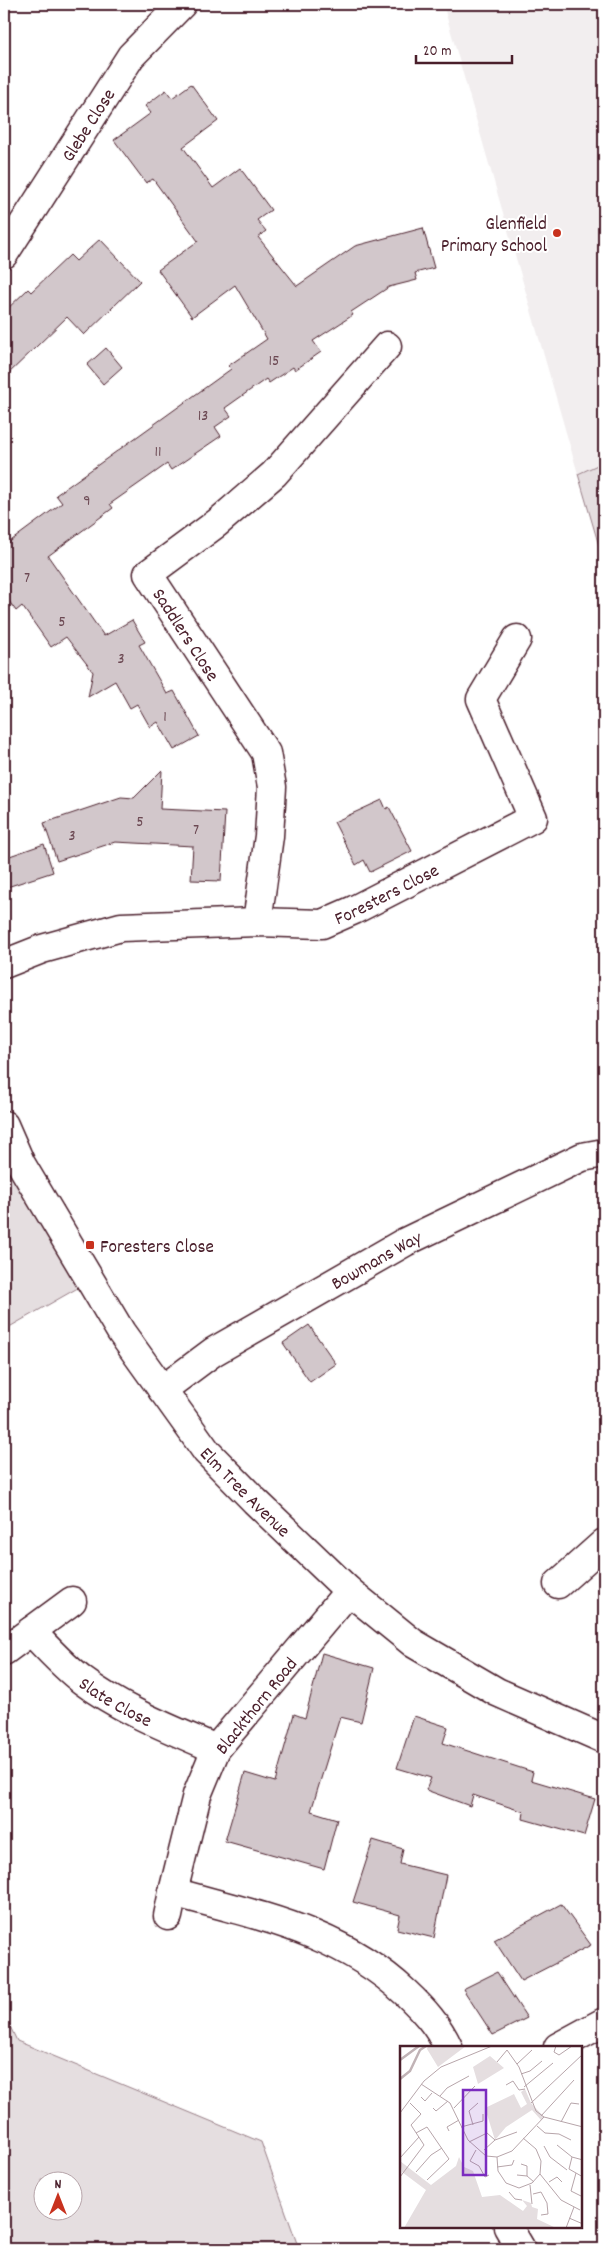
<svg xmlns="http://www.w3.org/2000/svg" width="608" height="2253" font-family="Dekko,sans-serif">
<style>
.built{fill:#f2eeef}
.green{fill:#e5dee0;stroke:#987e86;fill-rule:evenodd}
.building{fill:#d2c7cb;stroke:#4a1f2b}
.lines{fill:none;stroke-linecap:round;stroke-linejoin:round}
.minor-casing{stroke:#4a1f2b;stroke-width:31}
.minor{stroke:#fff;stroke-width:28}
.poi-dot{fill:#c8321e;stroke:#fff;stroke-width:2}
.labels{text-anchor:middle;stroke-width:4;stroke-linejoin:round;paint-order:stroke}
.number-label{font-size:16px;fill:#6c4953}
.street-label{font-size:19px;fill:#4a1f2b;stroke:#fff}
.poi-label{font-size:19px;fill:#4a1f2b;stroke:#fff;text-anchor:end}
.inset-river{fill:none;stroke:#c1b3b6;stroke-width:2.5}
.inset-road{fill:none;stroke:#b7a5aa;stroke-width:1}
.view{fill:#7b2cbf;fill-opacity:0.15;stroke:#7b2cbf;stroke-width:2.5}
.inset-edge{fill:none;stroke:#4a1f2b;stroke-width:2.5}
</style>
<rect width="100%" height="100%" fill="#fff"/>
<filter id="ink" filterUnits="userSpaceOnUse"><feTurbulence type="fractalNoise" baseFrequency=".02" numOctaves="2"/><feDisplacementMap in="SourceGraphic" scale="10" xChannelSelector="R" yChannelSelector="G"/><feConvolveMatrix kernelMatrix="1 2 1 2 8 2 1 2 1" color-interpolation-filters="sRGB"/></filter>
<g filter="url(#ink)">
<path class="built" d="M 443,4 L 604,4 L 604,462 L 578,474 Z"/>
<path class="green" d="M 604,462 L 604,563 L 578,474 Z
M 21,1164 L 90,1281 L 4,1330 L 4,1173 Z
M 4,2014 L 17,2041 L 261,2142 L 299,2249 L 4,2249 ZM 42,2180 L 72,2180 L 72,2210 L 42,2210 Z"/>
<path class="building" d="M 191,84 L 218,121 L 183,147 L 213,188 L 240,168 L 271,210 L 257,220 L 266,231 L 258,237 L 297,286 L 355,246 L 423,228 L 434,268 L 415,273 L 417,280 L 389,287 L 351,312 L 353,315 L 313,341 L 321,352 L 295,370 L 293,367 L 269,383 L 266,379 L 225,408 L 231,416 L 215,427 L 221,436 L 171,470 L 167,464 L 110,504 L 113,508 L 48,556 L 104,636 L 132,620 L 145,642 L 139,645 L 167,694 L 174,691 L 199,736 L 174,750 L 158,722 L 150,727 L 137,704 L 130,708 L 115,681 L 88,697 L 93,672 L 66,637 L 51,647 L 22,606 L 16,611 L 4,594 L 4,546 L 62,503 L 56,495 L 231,369 L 228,366 L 267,339 L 235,285 L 192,317 L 158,270 L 198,241 L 153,179 L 146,183 L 114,140 L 151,113 L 145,106 L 166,90 L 172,98 Z
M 100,239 L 140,281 L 84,335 L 67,317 L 4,378 L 4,312 L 28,289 L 31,292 L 70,255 L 76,261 Z
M 106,348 L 122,367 L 103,384 L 87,365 Z
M 162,770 L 160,809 L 225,812 L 221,881 L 191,880 L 193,846 L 115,842 L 57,861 L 44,823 L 121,797 L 134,798 Z
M 382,800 L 386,809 L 389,807 L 412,851 L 370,872 L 364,860 L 356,865 L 334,822 Z
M 44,844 L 53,872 L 4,888 L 4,858 Z
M 309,1325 L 336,1364 L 310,1382 L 283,1343 Z
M 322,1653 L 374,1668 L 361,1722 L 340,1717 L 311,1811 L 337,1819 L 324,1869 L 225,1841 L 245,1773 L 275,1782 L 294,1714 L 305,1718 Z
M 414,1716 L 448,1727 L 443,1743 L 533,1772 L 531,1780 L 595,1799 L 584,1836 L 523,1819 L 524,1812 L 473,1795 L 470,1806 L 426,1790 L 431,1778 L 397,1768 Z
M 373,1840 L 403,1849 L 400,1864 L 446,1875 L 434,1938 L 397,1929 L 400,1915 L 353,1902 Z
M 561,1904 L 591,1945 L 521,1981 L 494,1940 Z
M 497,1972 L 527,2018 L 493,2035 L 463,1989 Z"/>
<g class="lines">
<g class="minor-casing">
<g id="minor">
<path id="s1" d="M 4,254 L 131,56 L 182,4"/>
<path d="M 257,922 L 269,836 L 272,787 L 266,753 L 148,574 L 217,523 L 274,474 L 387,346"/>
<path id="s2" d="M 4,964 L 42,949 L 121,927 L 257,922 L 322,924 L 354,910 L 533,818 L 481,699 L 517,639"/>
<path id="s3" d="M 4,1125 L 21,1164 L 121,1332 L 207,1452 L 255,1501 L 349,1591 L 413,1643 L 497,1692 L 604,1739"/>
<path id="s4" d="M 162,1390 L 213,1352 L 405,1242 L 582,1157 L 604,1153"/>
<path d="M 558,1584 L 604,1543"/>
<path d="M 349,1591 L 216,1749 L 197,1795 L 173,1892 C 258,1916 339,1930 406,1993 C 423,2009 438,2025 448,2047"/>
<path id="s5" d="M 31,1631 C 48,1649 64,1667 83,1681 C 123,1711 171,1729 216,1749"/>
<path d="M 4,1651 L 72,1601"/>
<path d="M 168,1916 L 173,1892"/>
<path d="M 558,2047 L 604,2022"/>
<path d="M 508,2227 L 521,2249"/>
</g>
</g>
<use href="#minor" class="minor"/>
</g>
</g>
<g class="poi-dot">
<circle cx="557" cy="233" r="5"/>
<rect x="85" y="1240" width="10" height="10" rx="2.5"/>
</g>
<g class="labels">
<g class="number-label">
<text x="274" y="365">15</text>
<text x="203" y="420">13</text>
<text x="158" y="456">11</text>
<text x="87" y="505">9</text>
<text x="27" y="582">7</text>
<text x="62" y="626">5</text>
<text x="121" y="663">3</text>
<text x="165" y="721">1</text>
<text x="140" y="826">5</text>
<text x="196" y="834">7</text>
<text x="72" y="840">3</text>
</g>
<g class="street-label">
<text dy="7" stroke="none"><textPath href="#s1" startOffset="154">Glebe Close</textPath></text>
<text transform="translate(187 634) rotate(57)" y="7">Saddlers Close</text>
<text dy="7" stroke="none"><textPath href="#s2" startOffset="395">Foresters Close</textPath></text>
<text dy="7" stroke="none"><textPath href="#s4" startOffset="251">Bowmans Way</textPath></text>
<text dy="7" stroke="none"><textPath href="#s3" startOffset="441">Elm Tree Avenue</textPath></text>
<text dy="7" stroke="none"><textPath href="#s5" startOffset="111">Slate Close</textPath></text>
<text transform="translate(255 1705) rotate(-51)" y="7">Blackthorn Road</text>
</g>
<g class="poi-label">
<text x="547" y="229">Glenfield<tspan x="547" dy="22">Primary School</tspan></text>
<text x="100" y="1252" text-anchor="start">Foresters Close</text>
</g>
</g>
<g transform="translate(400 2046)">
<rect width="182" height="182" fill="#fff"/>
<path d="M 28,0 L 66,0 L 38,21 L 27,3 ZM 90,10 L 104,22 L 78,38 L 73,21 ZM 125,43 L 131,57 L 144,71 L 141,74 L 132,64 L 106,81 L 95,94 L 85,62 L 114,48 L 121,62 L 127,58 L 121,46 ZM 59,111 L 64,121 L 73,125 L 82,151 L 100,149 L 123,165 L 127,160 L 122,154 L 131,157 L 132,161 L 138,163 L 137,173 L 156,182 L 4,182 L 26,144 L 2,126 L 0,115 L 31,139 L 56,120 Z" fill="#e5dee0"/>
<path class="inset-river" d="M 0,14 L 19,0M 0,33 L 10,25 L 20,4 L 26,0"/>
<path class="inset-road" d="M 156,0 L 154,6 L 159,9 L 172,0M 107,4 L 119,21 L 136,65 L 144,71 L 183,81M 97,16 L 107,4M 117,18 L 132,4M 121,28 L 130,25 L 142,15M 21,38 L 50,57 L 68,94 L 86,110 L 97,111 L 112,105 L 144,71M 106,39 L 113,35 L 119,44 L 125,43M 124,41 L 153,17M 40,50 L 47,42 L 69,30M 21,51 L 25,55 L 32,47M 10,57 L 21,68 L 11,79 L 24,99M 131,57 L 183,8M 33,62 L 36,65 L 48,55M 54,62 L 75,40M 0,67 L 24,35 L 41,21 L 92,0M 141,70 L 174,34M 161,76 L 171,57 L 179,58M 73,79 L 69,65 L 78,57M 137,80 L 145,87 L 159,88 L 171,94M 61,81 L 83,75 L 83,68M 49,85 L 47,81 L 59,74M 16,87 L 27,81 L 49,113 L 27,134M 69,96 L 87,87 L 95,94M 157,99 L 172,111 L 183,114M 144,100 L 150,111 L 167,124M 76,104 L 70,115 L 79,120 L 85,131 L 89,129M 84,104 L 95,94 L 117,86M 97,111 L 98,125 L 106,137 L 119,142 L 132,137 L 140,128 L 141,115 L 136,103 L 123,92M 172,111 L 169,123 L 183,131M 0,112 L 19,91M 121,118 L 127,120 L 127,130M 97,121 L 112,119 L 114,114M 16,126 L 31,109 L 42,102M 176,127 L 171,145 L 183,151M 140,128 L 161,154 L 180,164M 117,129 L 127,130 L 134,136M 0,131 L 24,99M 149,136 L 157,131 L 162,136M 130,139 L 132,158M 109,146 L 115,153 L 122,154M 133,148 L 141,146 L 147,157 L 148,168 L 141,169M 169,172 L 183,178M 166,182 L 174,161"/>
<path class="view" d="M 63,44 L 86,44 L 86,129 L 63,129 Z"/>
<rect width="182" height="182" class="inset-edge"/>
</g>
<rect width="608" height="2253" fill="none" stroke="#fff" stroke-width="20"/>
<rect x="10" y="10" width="588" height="2233" fill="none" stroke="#4a1f2b" stroke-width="2" filter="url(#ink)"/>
<g transform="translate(58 2196)"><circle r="24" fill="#ffffff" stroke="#b7a5aa"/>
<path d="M0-4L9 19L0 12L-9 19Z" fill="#c8321e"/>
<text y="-8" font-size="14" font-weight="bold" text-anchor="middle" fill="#4a1f2b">N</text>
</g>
<path d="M416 55v8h96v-8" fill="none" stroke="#4a1f2b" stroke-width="2.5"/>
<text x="423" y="55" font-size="15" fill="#4a1f2b" stroke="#ffffff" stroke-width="4" paint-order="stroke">20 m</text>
</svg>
